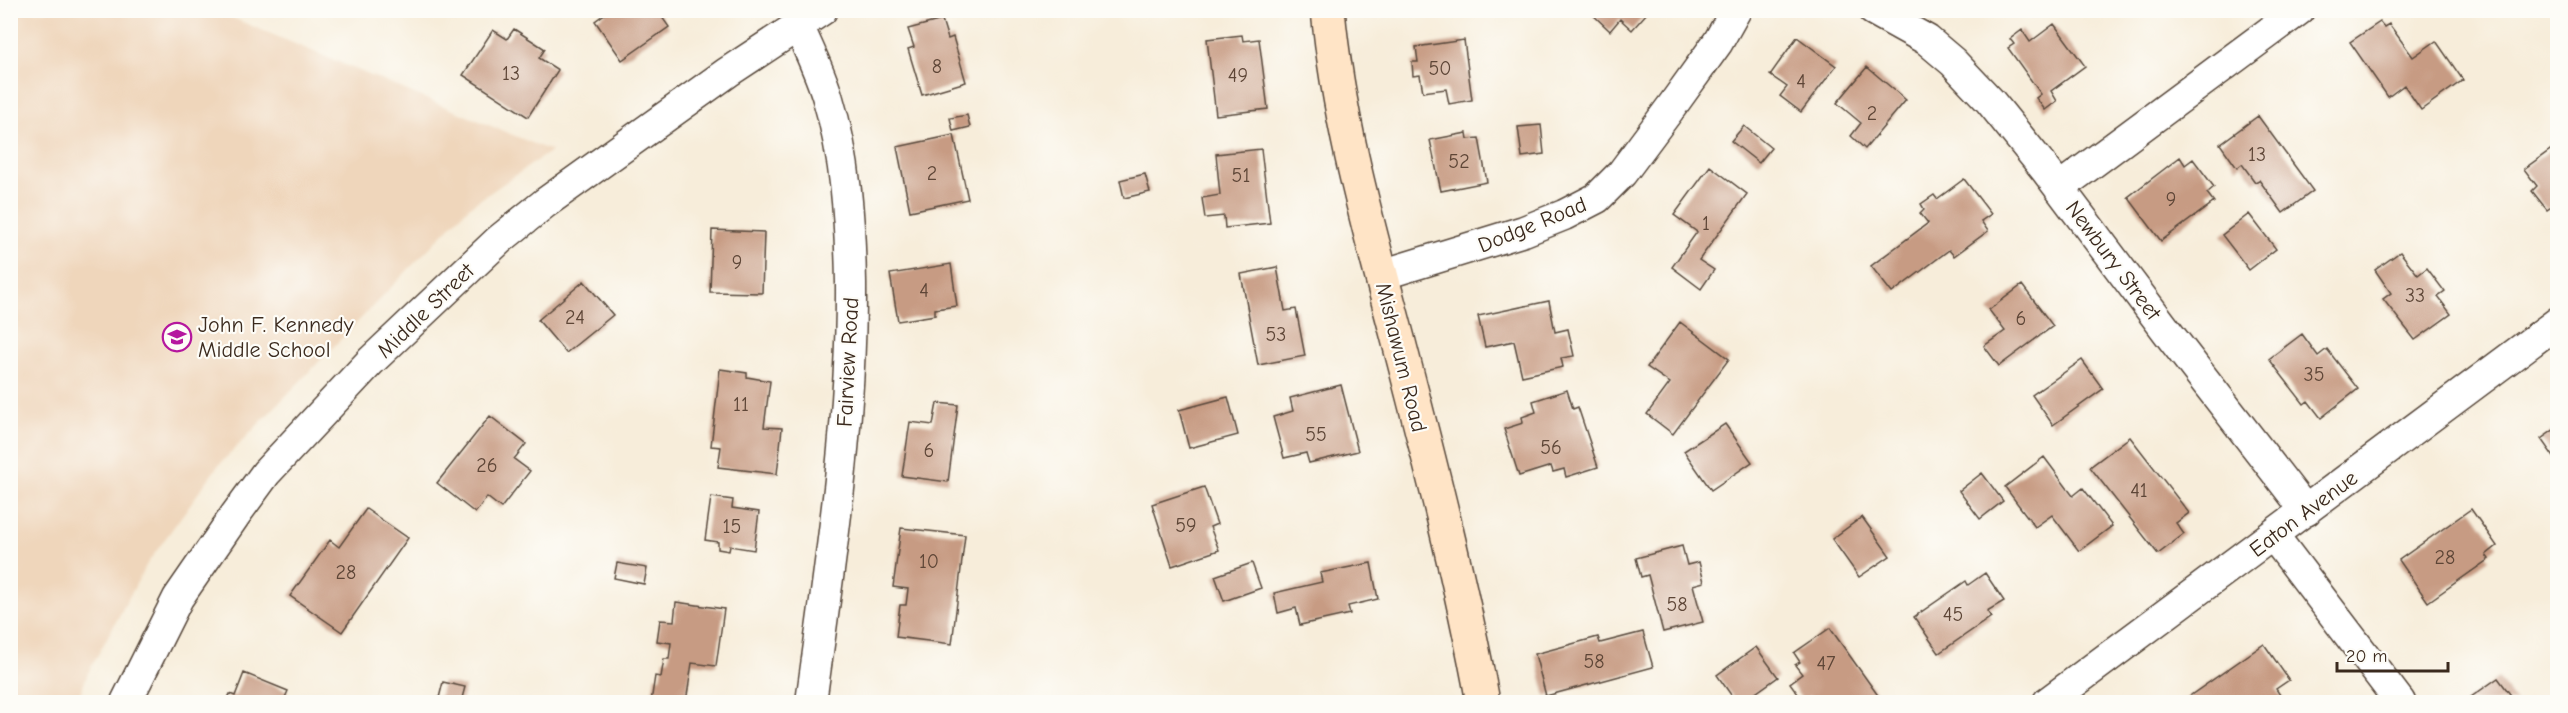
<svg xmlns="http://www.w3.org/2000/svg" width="2568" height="713" font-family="'Comic Neue',sans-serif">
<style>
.built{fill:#efd6bb}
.building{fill:#c79b83}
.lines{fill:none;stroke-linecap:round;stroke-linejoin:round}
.minor-casing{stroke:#57473a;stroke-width:33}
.secondary-casing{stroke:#57473a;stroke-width:36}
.minor{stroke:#fff;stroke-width:30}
.secondary{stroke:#ffe4c6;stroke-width:33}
.labels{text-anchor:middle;stroke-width:4.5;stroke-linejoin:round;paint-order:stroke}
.number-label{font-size:20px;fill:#5e4637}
.street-label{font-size:22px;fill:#3b2a1e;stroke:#fdfcf7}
.poi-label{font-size:22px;fill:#3b2a1e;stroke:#fdfcf7;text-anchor:start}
</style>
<rect width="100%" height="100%" fill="#fdfcf7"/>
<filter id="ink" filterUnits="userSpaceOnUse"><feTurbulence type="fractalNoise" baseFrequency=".0167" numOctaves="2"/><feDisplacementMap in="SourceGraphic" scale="12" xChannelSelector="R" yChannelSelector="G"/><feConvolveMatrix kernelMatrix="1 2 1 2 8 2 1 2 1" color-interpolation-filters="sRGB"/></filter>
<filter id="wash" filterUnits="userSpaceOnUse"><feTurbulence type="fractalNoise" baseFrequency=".008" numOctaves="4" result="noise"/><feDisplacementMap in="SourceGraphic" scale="24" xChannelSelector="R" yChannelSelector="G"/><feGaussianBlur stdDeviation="1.35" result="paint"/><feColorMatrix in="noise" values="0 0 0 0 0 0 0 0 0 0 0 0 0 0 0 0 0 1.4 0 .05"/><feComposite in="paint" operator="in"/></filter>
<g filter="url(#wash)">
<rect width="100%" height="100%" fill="#f7edda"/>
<path class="built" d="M 10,11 L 216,11 L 551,151 L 469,207 L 217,467 L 147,564 L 88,673 L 77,702 L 11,702 Z"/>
<g id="blocks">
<path class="building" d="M 610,10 L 657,10 L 669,27 L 622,60 L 595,21 Z
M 1588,10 L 1647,10 L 1648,12 L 1632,30 L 1620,19 L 1610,31 Z
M 942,20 L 948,39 L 953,37 L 966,82 L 922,95 L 908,49 L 914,47 L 908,29 Z
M 2380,22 L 2384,27 L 2389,24 L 2413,57 L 2436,41 L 2463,80 L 2421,110 L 2404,85 L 2388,97 L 2350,42 Z
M 2054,24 L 2085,66 L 2051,91 L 2057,101 L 2045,110 L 2036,98 L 2041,94 L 2008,48 L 2014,44 L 2010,39 L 2022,30 L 2030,42 Z
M 514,29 L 545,49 L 539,58 L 558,70 L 528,117 L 463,75 L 493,30 L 507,39 Z
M 1242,35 L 1243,41 L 1259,39 L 1268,109 L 1216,115 L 1207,39 Z
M 1797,37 L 1836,66 L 1801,112 L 1780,96 L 1787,87 L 1770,75 Z
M 1464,40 L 1472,100 L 1449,104 L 1446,89 L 1423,92 L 1420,75 L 1413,76 L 1412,62 L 1418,62 L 1416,47 Z
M 1867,67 L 1906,100 L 1865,149 L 1851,136 L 1861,123 L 1837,103 Z
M 967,115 L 970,127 L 953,131 L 950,118 Z
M 2258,116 L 2313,191 L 2283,213 L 2259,180 L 2255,182 L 2242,164 L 2237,168 L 2220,144 Z
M 1541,125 L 1544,154 L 1522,157 L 1518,127 Z
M 1744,126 L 1771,148 L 1759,163 L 1731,141 Z
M 1467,133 L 1468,139 L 1479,138 L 1487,182 L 1441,191 L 1430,140 Z
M 954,135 L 968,199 L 910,211 L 897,147 Z
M 2553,148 L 2558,154 L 2558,202 L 2547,210 L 2532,191 L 2537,186 L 2524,169 Z
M 1261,149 L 1270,223 L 1225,228 L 1224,216 L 1205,218 L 1202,198 L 1220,195 L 1216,154 Z
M 2180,157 L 2185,165 L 2193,159 L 2214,187 L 2207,193 L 2214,202 L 2161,241 L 2128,197 Z
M 1710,166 L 1747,194 L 1699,260 L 1714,270 L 1701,289 L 1672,267 L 1697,232 L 1674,215 Z
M 1145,174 L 1150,192 L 1124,198 L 1120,180 Z
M 1964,179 L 1991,214 L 1981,221 L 1988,231 L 1954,256 L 1949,250 L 1892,293 L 1871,266 L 1928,223 L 1920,213 L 1924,209 L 1921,204 L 1934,195 L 1937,199 Z
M 2249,214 L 2276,249 L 2249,270 L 2222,235 Z
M 712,230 L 764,232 L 762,293 L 710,292 Z
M 2400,252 L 2418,275 L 2427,268 L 2445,292 L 2438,297 L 2451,314 L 2415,340 L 2383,299 L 2391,293 L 2375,270 Z
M 951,264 L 957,306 L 935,309 L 935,315 L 898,321 L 890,274 Z
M 1277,267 L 1285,311 L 1296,309 L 1305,356 L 1258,365 L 1241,274 Z
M 584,281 L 613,315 L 566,353 L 538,320 Z
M 2022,285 L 2053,326 L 1999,366 L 1984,346 L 2005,331 L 1989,310 Z
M 1549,301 L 1555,332 L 1568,329 L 1574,356 L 1561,358 L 1563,367 L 1522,376 L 1514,341 L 1485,347 L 1478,316 Z
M 1680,322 L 1729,359 L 1673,434 L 1647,414 L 1670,383 L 1647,367 Z
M 2302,334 L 2318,356 L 2327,349 L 2358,389 L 2321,418 L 2308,401 L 2304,404 L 2269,359 Z
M 2082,360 L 2103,389 L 2053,425 L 2032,395 Z
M 720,369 L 747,373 L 747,377 L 770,381 L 764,427 L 782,428 L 777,474 L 718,467 L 721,447 L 711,446 Z
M 1341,385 L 1358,451 L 1309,463 L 1306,453 L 1284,458 L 1273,417 L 1293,411 L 1290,398 Z
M 1567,390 L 1573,409 L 1578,407 L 1598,467 L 1566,477 L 1564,469 L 1553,472 L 1551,466 L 1519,476 L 1504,429 L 1523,423 L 1522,417 L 1536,412 L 1533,401 Z
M 1228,397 L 1238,435 L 1189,448 L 1179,410 Z
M 937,403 L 958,405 L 948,482 L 902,476 L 910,422 L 933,425 Z
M 490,416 L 526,444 L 514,459 L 530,471 L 501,508 L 487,497 L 475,513 L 437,483 Z
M 1725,424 L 1752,462 L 1711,490 L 1684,451 Z
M 2558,427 L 2558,463 L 2541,439 Z
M 2130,437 L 2189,513 L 2176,523 L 2184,534 L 2158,554 L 2090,467 Z
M 2044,457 L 2073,496 L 2083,488 L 2112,526 L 2079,551 L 2052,515 L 2035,527 L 2005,487 Z
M 1982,473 L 2003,501 L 1980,519 L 1959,491 Z
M 1204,487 L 1217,524 L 1210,527 L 1219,550 L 1172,566 L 1152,504 Z
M 711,497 L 733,500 L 732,508 L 759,512 L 754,550 L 730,546 L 729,551 L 718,549 L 718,542 L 705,540 Z
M 366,509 L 408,538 L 342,632 L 290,596 L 330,540 L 339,547 Z
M 2471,509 L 2497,546 L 2486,555 L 2489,559 L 2428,602 L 2399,560 Z
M 1862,517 L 1890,556 L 1859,577 L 1832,539 Z
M 901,528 L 965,535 L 952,644 L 896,637 L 900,605 L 906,605 L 908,589 L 893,587 Z
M 1682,546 L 1687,565 L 1699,562 L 1704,582 L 1693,585 L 1703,622 L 1663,632 L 1648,575 L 1641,577 L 1636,558 Z
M 617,563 L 647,568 L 644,584 L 614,578 Z
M 1252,563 L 1261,588 L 1224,601 L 1215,576 Z
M 1371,563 L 1378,599 L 1348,606 L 1350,614 L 1300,625 L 1296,608 L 1278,613 L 1274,593 L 1322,582 L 1320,573 Z
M 1985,573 L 2004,601 L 1987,611 L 1991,617 L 1939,653 L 1914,617 L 1966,581 L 1968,585 Z
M 676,602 L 724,609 L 716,666 L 692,663 L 686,702 L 651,702 L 655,676 L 661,677 L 664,659 L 669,659 L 671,643 L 657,641 L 660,620 L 674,621 Z
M 1830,628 L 1882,701 L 1880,702 L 1815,702 L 1810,696 L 1803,701 L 1790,683 L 1802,674 L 1795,665 L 1800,662 L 1794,653 Z
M 1643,632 L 1653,667 L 1546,696 L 1535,654 L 1598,637 L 1600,643 Z
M 2264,644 L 2289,680 L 2276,689 L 2282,698 L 2276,702 L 2181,702 Z
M 1756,647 L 1778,677 L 1743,702 L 1736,702 L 1717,675 Z
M 244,673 L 288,691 L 283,702 L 226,702 L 230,694 L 235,696 Z
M 2498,678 L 2516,702 L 2464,702 Z
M 443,682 L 465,687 L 461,702 L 438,702 Z"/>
</g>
</g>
<g filter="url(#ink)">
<use href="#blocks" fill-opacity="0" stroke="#57473a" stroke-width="1.5"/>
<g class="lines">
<g class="minor-casing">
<path id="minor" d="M 1873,10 L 1927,40 L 1953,62 L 1990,101 L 2045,169 L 2172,338 L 2306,511
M 799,27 C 809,51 821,74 828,99 C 846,158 850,221 851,283 C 852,423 830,564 811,702
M 2059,188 L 2299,10
M 1381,275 L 1524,231 L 1564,215 L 1597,198 L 1622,173 L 1672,106 L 1718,42 L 1736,10
M 2273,535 L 2400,702
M 126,702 L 178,598 L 236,514 L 266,473 L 371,361 L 499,240 L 545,203 L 728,72 L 822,10
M 2048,702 L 2558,322"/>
</g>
<g class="secondary-casing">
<path id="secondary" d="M 1328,10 C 1338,119 1368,225 1396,331 C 1428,454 1460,577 1483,702"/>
</g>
<use href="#minor" class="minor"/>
<use href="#secondary" class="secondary"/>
</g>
</g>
<defs>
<g id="school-ring" transform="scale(1.5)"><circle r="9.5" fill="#fdfcf7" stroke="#b5179e" stroke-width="1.5"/><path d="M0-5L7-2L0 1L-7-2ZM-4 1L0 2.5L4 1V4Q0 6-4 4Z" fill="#b5179e"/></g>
</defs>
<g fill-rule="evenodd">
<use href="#school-ring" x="177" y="337"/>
</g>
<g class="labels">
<g class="number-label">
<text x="937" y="73">8</text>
<text x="1440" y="75">50</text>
<text x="511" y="80">13</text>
<text x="1238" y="82">49</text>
<text x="1801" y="88">4</text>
<text x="1872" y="120">2</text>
<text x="2257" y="161">13</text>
<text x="1459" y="168">52</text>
<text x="932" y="180">2</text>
<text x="1241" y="182">51</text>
<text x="2171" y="206">9</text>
<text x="1706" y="230">1</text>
<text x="737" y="269">9</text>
<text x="924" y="297">4</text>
<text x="2415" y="302">33</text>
<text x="575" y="324">24</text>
<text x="2021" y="325">6</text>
<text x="1276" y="341">53</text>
<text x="2314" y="381">35</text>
<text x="741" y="411">11</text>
<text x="1316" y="441">55</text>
<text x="1551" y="454">56</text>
<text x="929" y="457">6</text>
<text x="487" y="472">26</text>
<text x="2139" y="497">41</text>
<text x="1186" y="532">59</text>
<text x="732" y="533">15</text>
<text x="2445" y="564">28</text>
<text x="929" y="568">10</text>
<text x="346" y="579">28</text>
<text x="1677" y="611">58</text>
<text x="1953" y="621">45</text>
<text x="1594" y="668">58</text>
<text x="1826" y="670">47</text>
</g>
<g class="street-label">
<text transform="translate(1532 224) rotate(-22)" y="8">Dodge Road</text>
<text transform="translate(2114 260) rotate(53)" y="8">Newbury Street</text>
<text transform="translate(425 310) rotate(-44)" y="8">Middle Street</text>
<text transform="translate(1402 357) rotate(76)" y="8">Mishawum Road</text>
<text transform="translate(847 362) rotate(-87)" y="8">Fairview Road</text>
<text transform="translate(2303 513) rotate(-37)" y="8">Eaton Avenue</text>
</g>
<g class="poi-label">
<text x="198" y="332">John F. Kennedy<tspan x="198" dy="25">Middle School</tspan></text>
</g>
</g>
<rect width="2568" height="713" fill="none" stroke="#fdfcf7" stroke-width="36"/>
<path d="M2337 662v9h111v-9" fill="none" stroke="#3b2a1e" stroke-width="3"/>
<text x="2346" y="662" font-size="18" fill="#3b2a1e" stroke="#fdfcf7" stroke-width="4.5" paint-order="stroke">20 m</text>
</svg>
